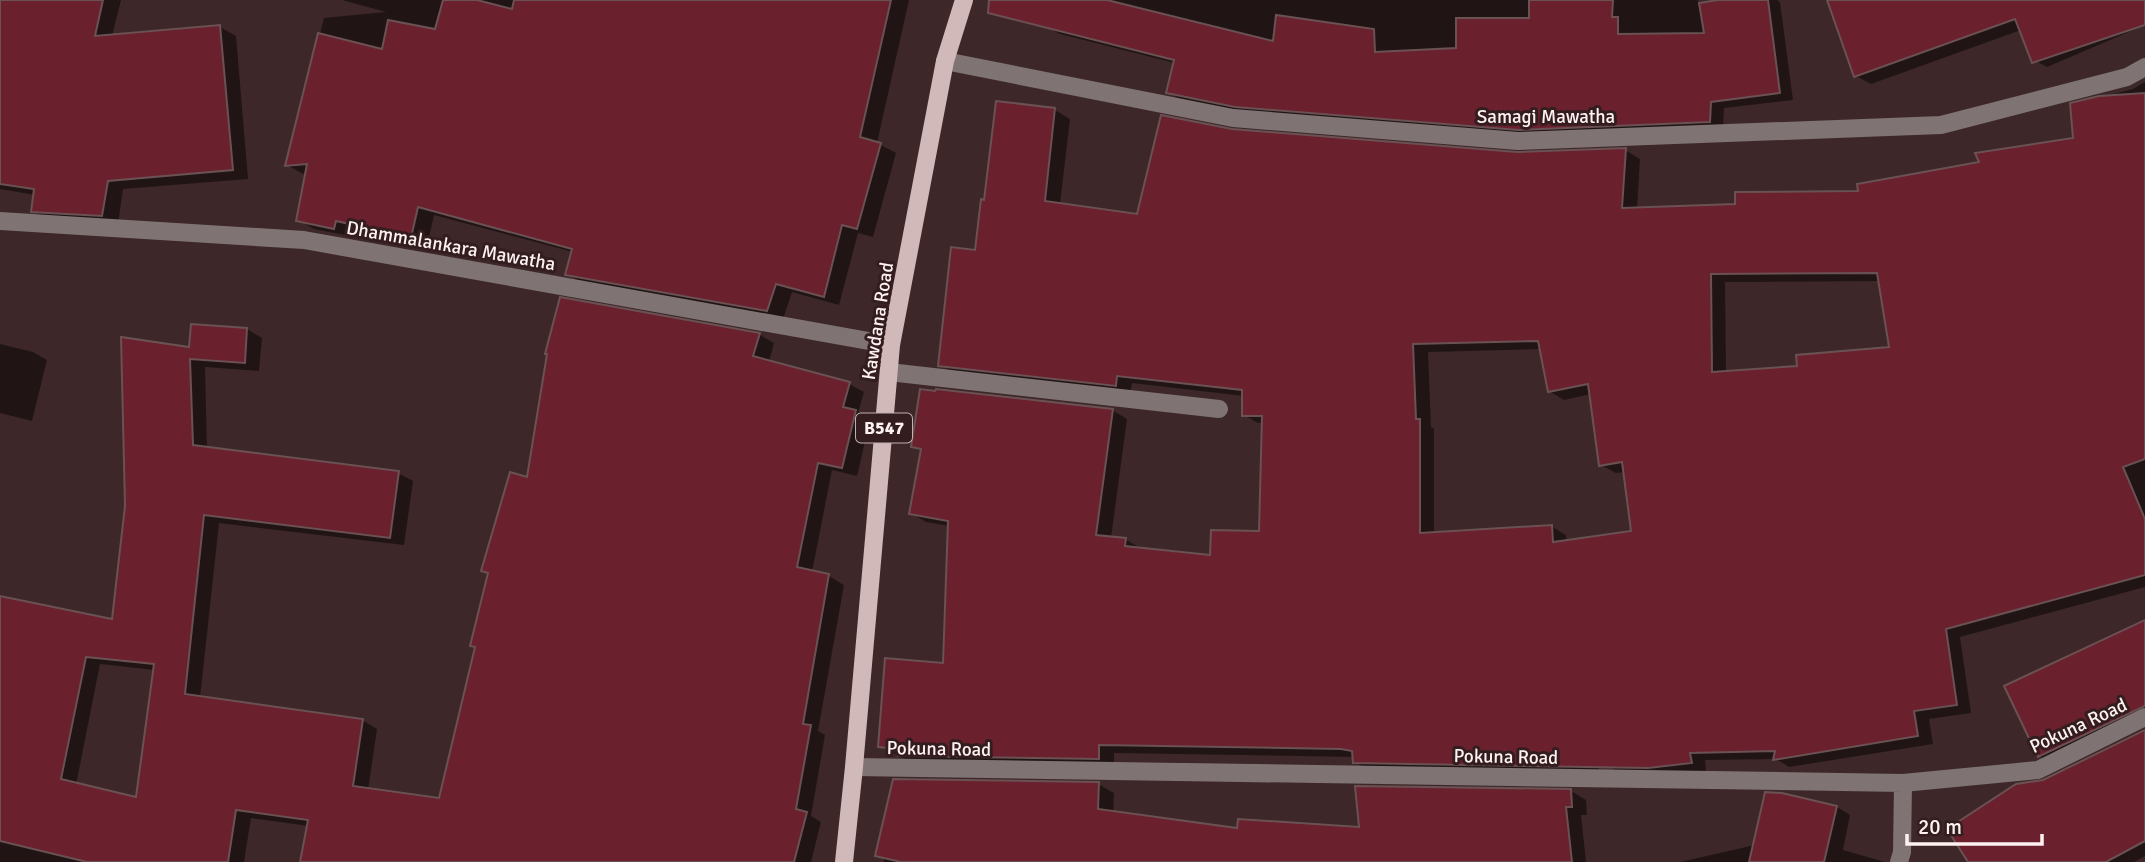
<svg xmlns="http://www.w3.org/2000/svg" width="2145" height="862" font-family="Signika,sans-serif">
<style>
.shadow{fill:#0007;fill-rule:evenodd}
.building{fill:#6b202d;stroke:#6a5153;stroke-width:2;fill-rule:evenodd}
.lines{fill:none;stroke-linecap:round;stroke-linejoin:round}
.minor{stroke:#7f7374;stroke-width:18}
.major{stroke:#d1b8b9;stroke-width:18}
.labels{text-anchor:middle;stroke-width:6;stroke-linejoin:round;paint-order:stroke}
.shield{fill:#331d1f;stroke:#c1b1b3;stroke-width:2}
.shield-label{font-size:18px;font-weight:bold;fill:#fef1f2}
.street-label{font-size:19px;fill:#fef1f2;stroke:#331d1f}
</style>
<rect width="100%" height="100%" fill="#3d2729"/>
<path class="shadow" d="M 0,0 L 121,0 L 112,36 L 220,27 L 236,36 L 248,179 L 123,189 L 118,224 L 48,220 L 32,211 L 35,195 L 0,189 Z
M 342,0 L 909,0 L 877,143 L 896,153 L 873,237 L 858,233 L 839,305 L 792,292 L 783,319 L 583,283 L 567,274 L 573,252 L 434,215 L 427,246 L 351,229 L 350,236 L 314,229 L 298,220 L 307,173 L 303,174 L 287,165 L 324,18 L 386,12 Z
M 1053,0 L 1698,0 L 1699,5 L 1730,0 L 1777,0 L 1780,2 L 1793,100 L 1724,108 L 1723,129 L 1533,136 L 1249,113 L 1181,100 L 1168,92 L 1175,63 L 1060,34 L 1047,27 Z
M 1829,0 L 2145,0 L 2145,25 L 2047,67 L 2032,59 L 2021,30 L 1871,84 L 1856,76 Z
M 2145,82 L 2145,587 L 1960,637 L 1971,713 L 1929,719 L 1933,744 L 1789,767 L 1776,759 L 1705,760 L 1706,771 L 1664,775 L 1623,775 L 1608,766 L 1599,749 L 1599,774 L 1370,771 L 1355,762 L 1355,757 L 1114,753 L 1114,767 L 915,764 L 880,746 L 945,664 L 950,526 L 926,522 L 911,513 L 922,451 L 913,446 L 1112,410 L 1127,419 L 1111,538 L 1125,539 L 1140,548 L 1212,557 L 1261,533 L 1264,423 L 1258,423 L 1244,415 L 1244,396 L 1132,383 L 1130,393 L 955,374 L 940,365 L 976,251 L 986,202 L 1055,110 L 1070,119 L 1060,204 L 1138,216 L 1232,131 L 1517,154 L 1625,150 L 1640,159 L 1637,209 L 1737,206 L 1860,193 L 1981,163 L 2075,140 L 2072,105 L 2133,89 ZM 1880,281 L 1891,349 L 1799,368 L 1726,373 L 1725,282 ZM 1542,349 L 1549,391 L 1564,400 L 1591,394 L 1601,465 L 1616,473 L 1625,472 L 1633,533 L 1567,542 L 1566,535 L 1551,526 L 1434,534 L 1434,429 L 1431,427 L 1428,352 Z
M 561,299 L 760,335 L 774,343 L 769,362 L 849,384 L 864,392 L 858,413 L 870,420 L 857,476 L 832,470 L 812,572 L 829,576 L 844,585 L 818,731 L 825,735 L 811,816 L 821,822 L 811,862 L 302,862 L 309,826 L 251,818 L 244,862 L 0,862 L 0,597 L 113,621 L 190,349 L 247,329 L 262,338 L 259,371 L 205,367 L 207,449 L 398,473 L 413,481 L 404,545 L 219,523 L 200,698 L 362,720 L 377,729 L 368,790 L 440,800 L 477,647 L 489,574 L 483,571 L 528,479 ZM 100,664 L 155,670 L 137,799 L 76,785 Z
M 0,344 L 33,352 L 47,360 L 32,421 L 0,413 Z
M 2145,622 L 2145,719 L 2053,764 L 2039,756 Z
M 2145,732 L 2145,856 L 2134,862 L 1970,862 L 2044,782 Z
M 1098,784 L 1114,793 L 1113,813 L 1239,830 L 1361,829 L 1571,791 L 1586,800 L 1587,815 L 1581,815 L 1586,862 L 884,862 L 884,859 L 877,855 Z
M 1837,807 L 1850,815 L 1843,850 L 1885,862 L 1680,862 L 1755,845 Z"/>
<path class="building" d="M 0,0 L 103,0 L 95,36 L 220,25 L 233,170 L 108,181 L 102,216 L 31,212 L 34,189 L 0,184 Z
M 443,0 L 477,0 L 512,9 L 514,0 L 891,0 L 860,137 L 881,143 L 857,229 L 842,225 L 824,297 L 776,284 L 767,311 L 565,275 L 572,249 L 418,207 L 411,238 L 336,221 L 334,229 L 296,221 L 307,164 L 285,166 L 318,33 L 382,49 L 388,20 L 435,29 Z
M 989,0 L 1107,0 L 1273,41 L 1276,15 L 1374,29 L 1375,52 L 1456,48 L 1456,18 L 1529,18 L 1529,0 L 1613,0 L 1612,17 L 1618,17 L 1618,34 L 1704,33 L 1699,3 L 1718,0 L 1768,0 L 1780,93 L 1711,102 L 1710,122 L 1518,130 L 1235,107 L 1166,93 L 1174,60 L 988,13 Z
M 1827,0 L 2145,0 L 2145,25 L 2032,63 L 2015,19 L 1854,77 Z
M 2145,93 L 2145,459 L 2123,467 L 2145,519 L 2145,575 L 1946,629 L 1957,705 L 1914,711 L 1918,736 L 1773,760 L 1775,751 L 1690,753 L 1692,763 L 1648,768 L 1353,763 L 1352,751 L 1341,749 L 1099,745 L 1099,759 L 898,756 L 900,749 L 878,747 L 885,658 L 943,663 L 948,521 L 909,514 L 921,449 L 911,447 L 920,389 L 935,391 L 936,389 L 1113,409 L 1096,535 L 1126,538 L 1125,546 L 1210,555 L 1211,530 L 1259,531 L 1262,416 L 1242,416 L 1242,390 L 1117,376 L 1116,386 L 938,366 L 951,247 L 975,250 L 981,199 L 984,200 L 996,101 L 1055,108 L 1045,201 L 1137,214 L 1161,115 L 1232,129 L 1517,152 L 1626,148 L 1622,208 L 1735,204 L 1735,192 L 1858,191 L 1857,184 L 1979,162 L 1975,153 L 2073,138 L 2070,103 L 2099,96 ZM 1877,273 L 1889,347 L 1796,355 L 1797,366 L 1712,372 L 1711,274 ZM 1538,341 L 1548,392 L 1588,384 L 1599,466 L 1622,462 L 1631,531 L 1553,542 L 1552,525 L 1420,533 L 1420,419 L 1416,419 L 1413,344 Z
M 560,297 L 760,333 L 753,356 L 850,382 L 843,407 L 856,410 L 842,468 L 818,463 L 797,567 L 829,574 L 803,724 L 811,725 L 796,809 L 807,812 L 794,862 L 300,862 L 308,820 L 236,810 L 228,862 L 87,862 L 0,841 L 0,596 L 112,619 L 125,506 L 121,337 L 189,347 L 191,324 L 247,328 L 245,363 L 190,359 L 193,445 L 399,471 L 390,538 L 204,515 L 185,694 L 363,719 L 353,786 L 439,798 L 475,647 L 470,646 L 488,573 L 481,571 L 510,472 L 527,477 L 547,354 L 545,354 ZM 86,657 L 154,664 L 136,797 L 61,779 Z
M 2145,620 L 2145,706 L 2038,757 L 2004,686 Z
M 2145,730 L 2145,841 L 2106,862 L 1968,862 L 1947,829 L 2016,784 L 2043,780 Z
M 893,779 L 1099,782 L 1098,809 L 1237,828 L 1238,819 L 1359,827 L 1355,786 L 1571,789 L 1572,807 L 1566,807 L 1572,862 L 901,862 L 875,856 Z
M 1765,792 L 1782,793 L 1837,806 L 1824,862 L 1749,862 Z"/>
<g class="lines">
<path class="minor" d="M 945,61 L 1233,118 L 1518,141 L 1941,125 L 2127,77 L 2145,67
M 0,221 L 304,240 L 891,345
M 889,372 L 1219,409
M 854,767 L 1903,783 L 2038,770 L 2145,717
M 1899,862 L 1902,852 L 1903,783"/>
<path class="major" d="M 844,862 L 854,767 L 891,345 L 945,61 L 964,0"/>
</g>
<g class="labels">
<rect class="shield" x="856" y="413.5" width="56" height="29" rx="5"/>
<g class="shield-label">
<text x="884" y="434">B547</text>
</g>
<g class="street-label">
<text x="1546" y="123">Samagi Mawatha</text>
<text transform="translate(451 245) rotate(10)" y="7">Dhammalankara Mawatha</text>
<text transform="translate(877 321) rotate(-81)" y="7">Kawdana Road</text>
<text transform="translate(2078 725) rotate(-25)" y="7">Pokuna Road</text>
<text transform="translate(939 748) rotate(1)" y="7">Pokuna Road</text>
<text transform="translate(1506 756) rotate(1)" y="7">Pokuna Road</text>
</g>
</g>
<path d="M1907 834v10h135v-10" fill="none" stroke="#fef1f2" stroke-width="3.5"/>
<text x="1918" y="834" font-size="21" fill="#fef1f2" stroke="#331d1f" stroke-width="5" paint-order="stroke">20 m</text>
</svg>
